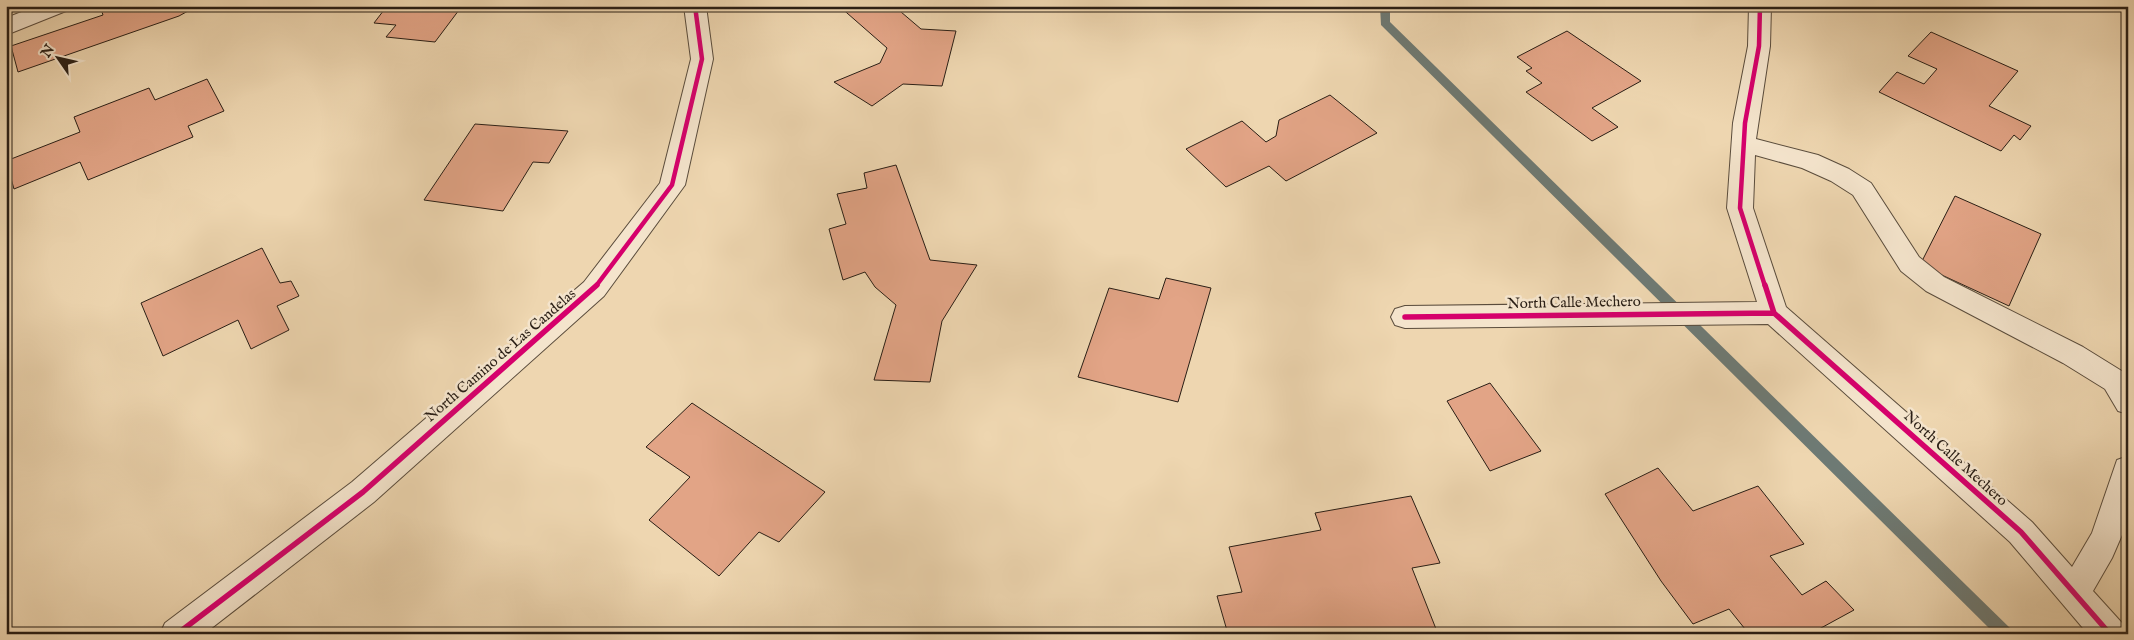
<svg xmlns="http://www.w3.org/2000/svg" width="2134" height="640" font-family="'IM FELL English',serif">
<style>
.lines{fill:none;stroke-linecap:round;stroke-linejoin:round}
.stream{fill:#6e7a74;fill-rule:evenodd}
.building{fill:#e2a486;stroke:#291e15}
.minor-casing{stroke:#5a4c3c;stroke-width:2}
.minor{fill:#f4e4cc;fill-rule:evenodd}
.cycleway-far1-casing{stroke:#f4e4cc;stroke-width:7}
.cycleway-casing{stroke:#f4e4cc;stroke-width:9}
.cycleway-far1{stroke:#d6006c;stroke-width:4.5}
.cycleway{stroke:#d6006c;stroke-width:5.5}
.labels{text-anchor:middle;stroke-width:5;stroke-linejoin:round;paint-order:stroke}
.street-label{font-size:15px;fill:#291e15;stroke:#f4e4cc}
</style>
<rect width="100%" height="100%" fill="#eed6b0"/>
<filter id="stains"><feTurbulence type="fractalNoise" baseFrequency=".004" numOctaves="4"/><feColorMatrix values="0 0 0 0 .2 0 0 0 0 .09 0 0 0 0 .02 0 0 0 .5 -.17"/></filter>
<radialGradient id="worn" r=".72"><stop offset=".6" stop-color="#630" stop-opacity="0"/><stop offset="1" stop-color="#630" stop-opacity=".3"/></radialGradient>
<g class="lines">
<path class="stream" d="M 1380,6 L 1390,6 L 1390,22 L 2011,629 L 2013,634 L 1995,634 L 1381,25 Z"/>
</g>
<path class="building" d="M 100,6 L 197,6 L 179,16 L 18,72 L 11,46 L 103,15 Z
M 387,6 L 462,6 L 435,42 L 386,37 L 396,25 L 374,23 Z
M 839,6 L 894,6 L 921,29 L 956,31 L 942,86 L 903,84 L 872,106 L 834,82 L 880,63 L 887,48 Z
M 1567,31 L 1641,81 L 1592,108 L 1618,127 L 1592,141 L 1526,92 L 1542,83 L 1526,71 L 1532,68 L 1517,57 Z
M 1931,32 L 2018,71 L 1989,106 L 2031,126 L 2020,140 L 2014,135 L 2001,151 L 1879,92 L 1897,72 L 1924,84 L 1937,69 L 1908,56 Z
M 207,79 L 224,111 L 188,126 L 193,137 L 88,180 L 80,162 L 14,189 L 6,161 L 80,132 L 74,117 L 149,88 L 155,100 Z
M 1330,95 L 1377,133 L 1286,181 L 1269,166 L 1226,187 L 1186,149 L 1242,121 L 1266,142 L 1276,136 L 1279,120 Z
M 475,124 L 568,131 L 549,163 L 533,162 L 503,211 L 424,200 Z
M 896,165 L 930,260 L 977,265 L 942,321 L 930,382 L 874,380 L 896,305 L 875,287 L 865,272 L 843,280 L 829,229 L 846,224 L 837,194 L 867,188 L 864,173 Z
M 1955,196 L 2041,234 L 2009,306 L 1920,265 Z
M 262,248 L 280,283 L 291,281 L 299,296 L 277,306 L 289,330 L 251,349 L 238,320 L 163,356 L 141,303 Z
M 1166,278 L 1211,288 L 1178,402 L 1078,377 L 1109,288 L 1159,299 Z
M 1490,383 L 1541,451 L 1490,471 L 1447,401 Z
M 692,403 L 825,492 L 779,542 L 759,532 L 719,576 L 649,520 L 690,477 L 646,447 Z
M 1658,468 L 1693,511 L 1758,486 L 1804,544 L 1770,556 L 1802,595 L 1826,581 L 1854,610 L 1810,634 L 1749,634 L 1729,609 L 1693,624 L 1661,581 L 1605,494 Z
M 1411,496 L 1440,563 L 1412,568 L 1438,634 L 1228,634 L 1217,596 L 1242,592 L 1229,547 L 1321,530 L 1315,513 Z"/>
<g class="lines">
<g class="minor-casing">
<path id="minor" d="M 37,6 L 69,6 L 66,11 L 6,35 L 6,18 Z
M 684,6 L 706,6 L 713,59 L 685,185 L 604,296 L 374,502 L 204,634 L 160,634 L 165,623 L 352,482 L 584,282 L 660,183 L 691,59 Z
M 1749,6 L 1771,6 L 1770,46 L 1756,139 L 1818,155 L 1849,169 L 1871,183 L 1919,257 L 1944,277 L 2083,347 L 2125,373 L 2128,377 L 2128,414 L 2118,411 L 2105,389 L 2063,363 L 1926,291 L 1901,271 L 1853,195 L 1831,181 L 1802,168 L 1755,155 L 1753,208 L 1786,307 L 2032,522 L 2072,567 L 2092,533 L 2117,460 L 2128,456 L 2128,521 L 2112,558 L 2093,591 L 2122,623 L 2127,634 L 2088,634 L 2010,542 L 1768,324 L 1405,328 L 1395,325 L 1391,317 L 1395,309 L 1405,306 L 1757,302 L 1727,208 L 1733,123 L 1748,46 Z"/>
</g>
<use href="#minor" class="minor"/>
<g class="cycleway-far1-casing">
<path id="cycleway-far1" d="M 1760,6 L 1759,46 L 1745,123 L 1740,208 L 1765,286
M 596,286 L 672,185 L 702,59 L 695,6"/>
</g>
<g class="cycleway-casing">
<path id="cycleway" d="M 1765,285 L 1774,313 L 2021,532 L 2110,634
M 1405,317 L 1774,313
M 177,634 L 363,492 L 597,285"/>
</g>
<use href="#cycleway-far1" class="cycleway-far1"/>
<use href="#cycleway" class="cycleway"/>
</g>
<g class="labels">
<g class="street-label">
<text transform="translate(1574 302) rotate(-1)" y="5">North Calle Mechero</text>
<text transform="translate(500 355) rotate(-41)" y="5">North Camino de Las Candelas</text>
<text transform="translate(1956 458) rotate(42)" y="5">North Calle Mechero</text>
</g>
</g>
<rect width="2134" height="640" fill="none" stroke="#eed6b0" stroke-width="25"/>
<rect x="8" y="8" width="2119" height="625" fill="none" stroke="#291e15" stroke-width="2.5"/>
<rect x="12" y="12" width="2109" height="615" fill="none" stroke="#291e15"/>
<g transform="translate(58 58) rotate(304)" stroke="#f4e4cc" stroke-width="4" paint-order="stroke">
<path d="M0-4L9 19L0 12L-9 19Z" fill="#291e15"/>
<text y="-8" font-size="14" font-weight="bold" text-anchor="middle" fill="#291e15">N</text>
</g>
<rect width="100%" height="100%" filter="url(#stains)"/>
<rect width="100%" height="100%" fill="url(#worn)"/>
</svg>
